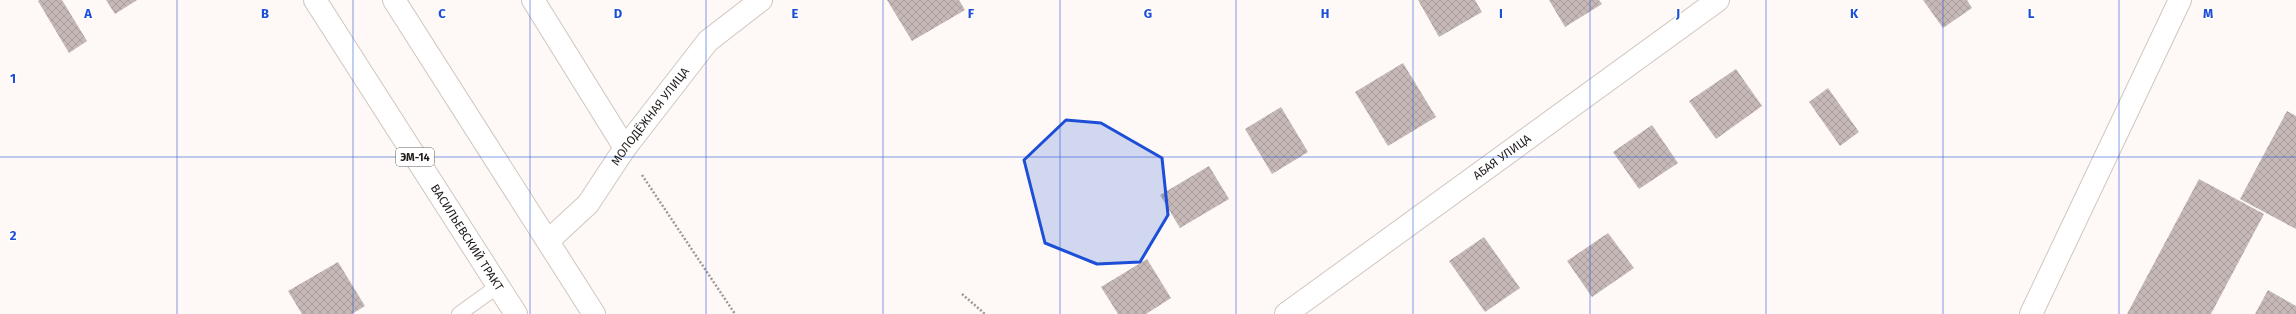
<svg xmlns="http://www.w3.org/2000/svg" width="2296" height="314" font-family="'Fira Sans',sans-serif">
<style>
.building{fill:url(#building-cross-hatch)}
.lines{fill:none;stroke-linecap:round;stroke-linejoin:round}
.lane-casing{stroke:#d1c6be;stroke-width:16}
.street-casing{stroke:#d1c6be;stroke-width:24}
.secondary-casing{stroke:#d1c6be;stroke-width:24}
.primary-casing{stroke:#d1c6be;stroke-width:24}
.path{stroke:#9d9996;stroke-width:2.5;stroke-dasharray:2 2;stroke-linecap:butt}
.lane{stroke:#fff;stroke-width:14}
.street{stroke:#fff;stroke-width:22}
.secondary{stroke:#fff;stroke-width:22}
.primary{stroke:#fff;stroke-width:22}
.marked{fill:#1d4ed8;fill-opacity:0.2;stroke:#1d4ed8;stroke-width:3;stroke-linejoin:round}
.grid{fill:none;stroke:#1d4ed8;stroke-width:1;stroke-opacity:0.55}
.labels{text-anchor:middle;stroke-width:3;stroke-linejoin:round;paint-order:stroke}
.shield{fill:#fff;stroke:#64615f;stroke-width:1}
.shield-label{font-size:11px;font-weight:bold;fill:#211d1b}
.street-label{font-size:12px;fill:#211d1b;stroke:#fff}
.grid-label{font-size:13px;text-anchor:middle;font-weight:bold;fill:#1d4ed8;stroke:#fff;stroke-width:3;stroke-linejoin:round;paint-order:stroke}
</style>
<defs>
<pattern id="building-cross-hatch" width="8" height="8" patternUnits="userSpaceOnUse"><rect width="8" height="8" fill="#c6b8b6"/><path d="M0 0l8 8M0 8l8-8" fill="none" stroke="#aa9e9c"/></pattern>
</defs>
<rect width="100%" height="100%" fill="#fef9f6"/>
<path class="building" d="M 40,0 L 62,0 L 87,41 L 69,53 L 38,1 Z
M 106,0 L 137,0 L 115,14 Z
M 887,0 L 959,0 L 965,10 L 912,41 Z
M 1418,0 L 1475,0 L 1482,12 L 1439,37 Z
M 1549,0 L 1599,0 L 1602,4 L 1565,27 Z
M 1923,0 L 1967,0 L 1972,8 L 1943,28 Z
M 1403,63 L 1436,117 L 1388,146 L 1355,92 Z
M 1736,69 L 1762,106 L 1716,139 L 1689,101 Z
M 1828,88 L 1859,132 L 1840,146 L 1809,102 Z
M 1281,107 L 1308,152 L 1272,174 L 1245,129 Z
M 2287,111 L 2296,116 L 2296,229 L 2240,199 Z
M 1652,125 L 1678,163 L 1639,189 L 1613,152 Z
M 1209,166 L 1229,199 L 1180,228 L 1160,195 Z
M 2199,179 L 2264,214 L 2211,314 L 2127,314 Z
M 1608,233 L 1634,268 L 1592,297 L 1567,261 Z
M 1484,237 L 1520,288 L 1485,312 L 1449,261 Z
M 1147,259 L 1171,298 L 1146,314 L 1118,314 L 1101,287 Z
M 338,262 L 365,306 L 352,314 L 302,314 L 288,291 Z
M 2268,290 L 2296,306 L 2296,314 L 2255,314 Z"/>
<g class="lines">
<g class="lane-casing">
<path id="lane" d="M 459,314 L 498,286"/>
</g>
<g class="street-casing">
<g id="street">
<path d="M 533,0 L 625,148"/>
<path id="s1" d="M 548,241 L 588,204 L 625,148 L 708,41 L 761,0"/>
<path id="s2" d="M 1286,314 L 1718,0"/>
</g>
</g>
<g class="secondary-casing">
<path id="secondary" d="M 2031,314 L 2180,0"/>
</g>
<g class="primary-casing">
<g id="primary">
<path id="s3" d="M 315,0 L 516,314"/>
<path d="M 394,0 L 594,314"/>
</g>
</g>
<path class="path" d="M 642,175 L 735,314
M 962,294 L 985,314"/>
<use href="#lane" class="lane"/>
<use href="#street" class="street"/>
<use href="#secondary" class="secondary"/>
<use href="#primary" class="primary"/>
</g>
<path class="marked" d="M 1066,120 L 1101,123 L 1162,158 L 1168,215 L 1140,262 L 1097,264 L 1045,243 L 1024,160 Z"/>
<path class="grid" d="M 177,0 L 177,314M 353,0 L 353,314M 530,0 L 530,314M 706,0 L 706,314M 883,0 L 883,314M 1060,0 L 1060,314M 1236,0 L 1236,314M 1413,0 L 1413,314M 1590,0 L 1590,314M 1766,0 L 1766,314M 1943,0 L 1943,314M 2119,0 L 2119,314M 0,157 L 2296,157"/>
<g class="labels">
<rect class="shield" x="396" y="148" width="38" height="18" rx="3"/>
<g class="shield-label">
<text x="415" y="161">ЭМ-14</text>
</g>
<g class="street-label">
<text dy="4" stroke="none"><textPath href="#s1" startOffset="162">МОЛОДЁЖНАЯ УЛИЦА</textPath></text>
<text dy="4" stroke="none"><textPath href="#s2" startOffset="267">АБАЯ УЛИЦА</textPath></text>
<text dy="4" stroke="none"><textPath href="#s3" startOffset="282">ВАСИЛЬЕВСКИЙ ТРАКТ</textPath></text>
</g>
</g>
<g class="grid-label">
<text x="88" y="18">A</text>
<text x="265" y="18">B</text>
<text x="442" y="18">C</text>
<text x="618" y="18">D</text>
<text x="795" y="18">E</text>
<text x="971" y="18">F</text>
<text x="1148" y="18">G</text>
<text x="1325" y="18">H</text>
<text x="1501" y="18">I</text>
<text x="1678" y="18">J</text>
<text x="1854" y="18">K</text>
<text x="2031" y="18">L</text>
<text x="2208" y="18">M</text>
<text x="13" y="83">1</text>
<text x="13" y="240">2</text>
</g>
</svg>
